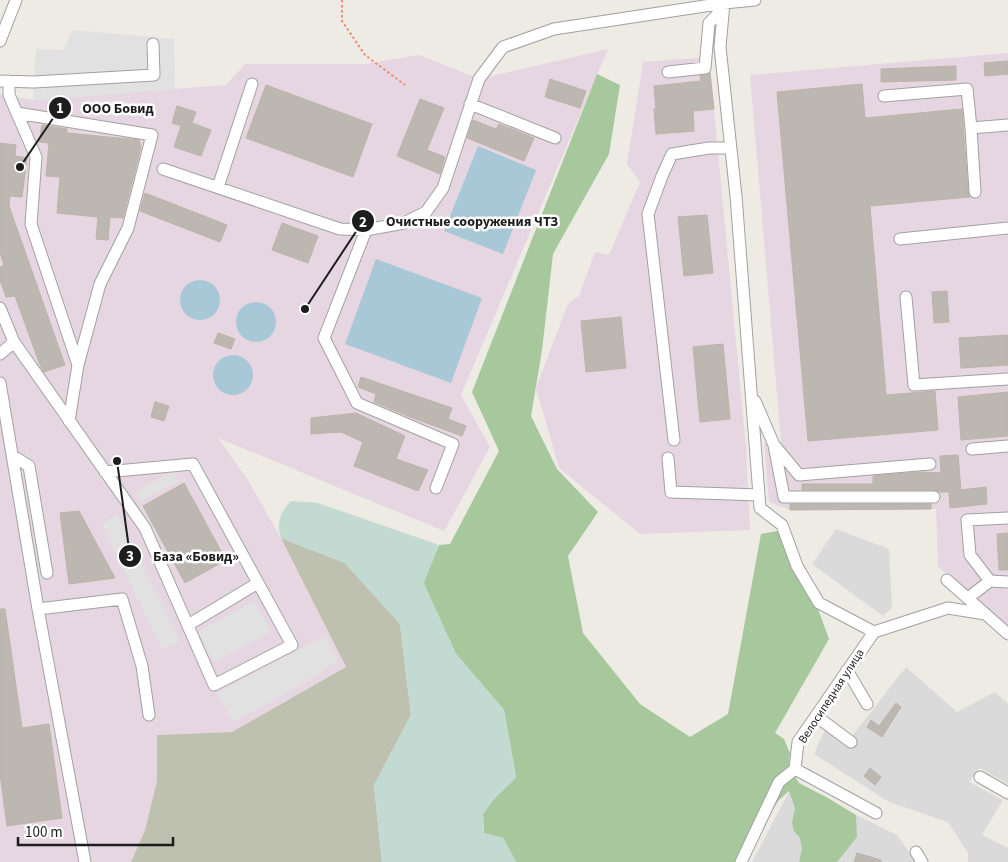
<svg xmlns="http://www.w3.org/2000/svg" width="1008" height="862" font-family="'Source Sans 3',sans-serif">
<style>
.residential{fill:#dbdada}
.industrial{fill:#e6d6e1}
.construction{fill:#bfc1b0}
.forest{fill:#a6c89c}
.wetland{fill:#c2dad1}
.parking{fill:#e1e1e1}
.water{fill:#a8c8d7}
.building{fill:#bdb7b1;stroke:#bdb3a8}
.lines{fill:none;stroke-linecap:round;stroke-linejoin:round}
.minor-casing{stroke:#a1a1a1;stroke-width:13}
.path{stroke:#ec8c76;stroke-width:2;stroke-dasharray:2.5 2.5;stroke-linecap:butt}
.minor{stroke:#fff;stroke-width:11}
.labels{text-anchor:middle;stroke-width:5;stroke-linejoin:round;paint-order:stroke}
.street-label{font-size:12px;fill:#1d1d1d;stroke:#fff}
.leader{fill:none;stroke:#1d1d1d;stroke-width:2}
.callout-dot{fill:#1d1d1d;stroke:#fff;stroke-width:2}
.mark-label{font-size:15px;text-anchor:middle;font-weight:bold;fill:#fff}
.callout-label{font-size:14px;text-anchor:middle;font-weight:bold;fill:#1d1d1d;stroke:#fff;stroke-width:5;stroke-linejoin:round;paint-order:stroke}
</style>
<rect width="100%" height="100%" fill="#edebe4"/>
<path class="residential" d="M 836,529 L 889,549 L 892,608 L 883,616 L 812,564 Z
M 906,667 L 957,712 L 995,692 L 1008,704 L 1008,784 L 980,768 L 969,782 L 1003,800 L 982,835 L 1008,848 L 1008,862 L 968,862 L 968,853 L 948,822 L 889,802 L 814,754 L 827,725 L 852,736 Z
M 793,784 L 897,835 L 916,862 L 752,862 Z"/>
<path class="industrial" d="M 608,49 L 461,395 L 490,447 L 444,531 L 218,438 L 248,480 L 281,538 L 346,667 L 232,732 L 157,735 L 157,781 L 145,830 L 131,862 L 0,862 L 0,94 L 33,100 L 226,85 L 245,64 L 365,64 L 419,55 L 479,79 Z
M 1008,53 L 1008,636 L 938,566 L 936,509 L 790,510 L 769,502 L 764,443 L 781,442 L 750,75 Z
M 709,57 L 746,447 L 750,530 L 640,534 L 559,468 L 536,388 L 568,304 L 579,296 L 595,252 L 609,255 L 640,182 L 627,164 L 643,62 Z"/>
<path class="construction" d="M 281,538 L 345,563 L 400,624 L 411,715 L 374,785 L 382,862 L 131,862 L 145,830 L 157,781 L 157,735 L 232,732 L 346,667 Z"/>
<path class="forest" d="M 597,74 L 620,85 L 609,154 L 553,254 L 542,350 L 531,416 L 557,469 L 598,512 L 568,556 L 583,633 L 640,704 L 690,737 L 728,714 L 761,534 L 789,529 L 829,639 L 775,733 L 784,739 L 790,753 L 789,766 L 799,783 L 828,798 L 856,815 L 857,837 L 837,862 L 799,862 L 802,849 L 800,838 L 794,831 L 792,823 L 795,808 L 789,791 L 779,800 L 737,862 L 516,862 L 503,838 L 484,833 L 483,814 L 493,800 L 516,777 L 504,710 L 456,654 L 423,583 L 439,545 L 450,544 L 499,451 L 472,392 Z"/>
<path class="wetland" d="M 291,501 L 318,503 L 439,545 L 424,583 L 456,654 L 504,710 L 516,778 L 493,800 L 483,814 L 484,833 L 503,838 L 516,862 L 382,862 L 374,785 L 411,715 L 400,624 L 345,563 L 281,538 C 276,522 280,513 291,501 Z"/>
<path class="parking" d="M 72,30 L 174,39 L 175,89 L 33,100 L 36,49 L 64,50 Z
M 174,471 L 179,481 L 140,501 L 135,492 Z
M 117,514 L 180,641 L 163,650 L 102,525 Z
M 254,601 L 271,632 L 214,662 L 198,632 Z
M 325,636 L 338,660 L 305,683 L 233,722 L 217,693 Z"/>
<path class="water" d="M 478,146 L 536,170 L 503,254 L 444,231 Z
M 376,259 L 482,298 L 451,383 L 345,344 Z
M180 300a20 20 0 1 1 40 0a20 20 0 1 1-40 0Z
M236 322a20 20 0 1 1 40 0a20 20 0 1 1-40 0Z
M213 375a20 20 0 1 1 40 0a20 20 0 1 1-40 0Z"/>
<path class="building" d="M 1008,61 L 1008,74 L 985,76 L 984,63 Z
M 956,66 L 956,80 L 881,82 L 881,69 Z
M 710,73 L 714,109 L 693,111 L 694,131 L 656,134 L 654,109 L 656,109 L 654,86 L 701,81 L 700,76 Z
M 550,79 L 586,91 L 580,108 L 545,97 Z
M 862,84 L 865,118 L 962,109 L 968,192 L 970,197 L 870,206 L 886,395 L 935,391 L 938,430 L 808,441 L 777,92 Z
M 266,85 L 372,124 L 353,177 L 246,138 Z
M 420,99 L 444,108 L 427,150 L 445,157 L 440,174 L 397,156 Z
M 177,106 L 196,112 L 192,123 L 211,130 L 201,156 L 174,147 L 181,126 L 172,123 Z
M 473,120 L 496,129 L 499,124 L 534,138 L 524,161 L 467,138 Z
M 42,125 L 67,129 L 67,133 L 139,140 L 141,147 L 123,218 L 110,217 L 108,240 L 96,239 L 98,217 L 57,213 L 60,177 L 46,176 L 49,143 L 39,142 Z
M 0,143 L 16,145 L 15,156 L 27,158 L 22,197 L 10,196 L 9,206 L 65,365 L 44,372 L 40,365 L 15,296 L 6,297 L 0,280 L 0,267 L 4,265 L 0,253 Z
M 145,193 L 227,225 L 220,242 L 140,211 Z
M 707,215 L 713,273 L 684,276 L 678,217 Z
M 282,223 L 318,236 L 308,263 L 272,250 Z
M 947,291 L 949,322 L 934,323 L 932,292 Z
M 621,317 L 626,368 L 586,372 L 581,321 Z
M 218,333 L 235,339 L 231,349 L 214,343 Z
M 1008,335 L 1008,365 L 961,368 L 959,338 Z
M 723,344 L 730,419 L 700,422 L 693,347 Z
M 361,377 L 452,408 L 448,419 L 466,426 L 462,436 L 410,417 L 374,402 L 376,394 L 358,387 Z
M 1008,392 L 1008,436 L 961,440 L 958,397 Z
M 155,402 L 169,406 L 164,421 L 151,417 Z
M 356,413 L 405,436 L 396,459 L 428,470 L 418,491 L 354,466 L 363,442 L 341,432 L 311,434 L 311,418 Z
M 958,455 L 961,490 L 986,487 L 987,504 L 950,508 L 949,492 L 939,492 L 934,490 L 802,490 L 802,484 L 873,484 L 873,476 L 920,472 L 941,473 L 940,456 Z
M 184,483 L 226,560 L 185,583 L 143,506 Z
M 790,504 L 931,504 L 931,509 L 790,510 Z
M 79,511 L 115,578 L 69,584 L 60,513 Z
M 1008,533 L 1008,570 L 999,570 L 997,534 Z
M 0,609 L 5,609 L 22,728 L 49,724 L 62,818 L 7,826 L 0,774 Z
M 896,703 L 901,707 L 882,737 L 867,727 L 871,720 L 879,726 Z
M 870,768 L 881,777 L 875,785 L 864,776 Z
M 857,853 L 881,860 L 881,862 L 854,862 Z"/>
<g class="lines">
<g class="minor-casing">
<path id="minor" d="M 755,0 L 724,3 L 720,47 L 736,196 L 760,508 L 782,525 L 797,566 L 819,603 L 874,632
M 0,41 L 16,0
M 668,72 L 705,68 L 709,23 L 723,9
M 0,81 L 34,82 L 154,75 L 153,44
M 9,81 L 9,95 L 36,157 L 31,224 L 78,365 L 69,421
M 884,96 L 967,89 L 971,128 L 1008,125
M 470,104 L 555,138
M 17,113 L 152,135 L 128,228 L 100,284 L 78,365
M 971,128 L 975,192
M 163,169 L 340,229 L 366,230 L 404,223 L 426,212 L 443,188 L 479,79 L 503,47 L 554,29 L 724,3
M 218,187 L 252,84
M 366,230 L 324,338 L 357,403 L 453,444 L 436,488
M 900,239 L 1008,228
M 906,297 L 914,385 L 1008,379
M 0,308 L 14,342 L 145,528 L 214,685 L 292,645 L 193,464 L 105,472
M 0,354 L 14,342
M 0,383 L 38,609 L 85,862
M 755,401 L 774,445 L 784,497 L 934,497
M 674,440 L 648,214 L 662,176 L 672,154 L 709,148 L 731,148
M 775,446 L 799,475 L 930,464
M 972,449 L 1008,446
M 13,456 L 29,466 L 47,573
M 668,458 L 671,492 L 759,495
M 1008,518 L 967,520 L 970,555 L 990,581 L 1008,582
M 947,580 L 1008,634
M 968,598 L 990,581
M 38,609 L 122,599 L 142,666 L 149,715
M 188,625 L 258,583
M 847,670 L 867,704
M 816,716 L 851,742
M 795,769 L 876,813
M 980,777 L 1008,793
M 916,852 L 922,862
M 741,862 L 779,782 L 795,769 L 798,742 L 874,632 L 948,608 L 985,614"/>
</g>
<path class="path" d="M 342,0 L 342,21 L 365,55 L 405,85"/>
<use href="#minor" class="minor"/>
</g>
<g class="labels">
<g class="street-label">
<text transform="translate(831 696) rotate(-57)" y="4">Велосипедная улица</text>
</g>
</g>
<path class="leader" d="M20 167L60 108M305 309L363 221M117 461L130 556"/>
<g class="callout-dot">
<circle cx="20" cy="167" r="5"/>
<circle cx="305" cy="309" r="5"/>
<circle cx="117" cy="461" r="5"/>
<circle cx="60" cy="108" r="12"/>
<circle cx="363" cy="221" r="12"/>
<circle cx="130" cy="556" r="12"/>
</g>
<g class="mark-label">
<text x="60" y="113">1</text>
<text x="363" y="227">2</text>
<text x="130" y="561">3</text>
</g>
<g class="callout-label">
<text x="118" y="113">ООО Бовид</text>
<text x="472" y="226">Очистные сооружения ЧТЗ</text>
<text x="196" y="561">База «Бовид»</text>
</g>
<path d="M18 837v8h155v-8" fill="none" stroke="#1d1d1d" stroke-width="2.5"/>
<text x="25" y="837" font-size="15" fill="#1d1d1d" stroke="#ffffff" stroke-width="4" paint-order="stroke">100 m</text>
</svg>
